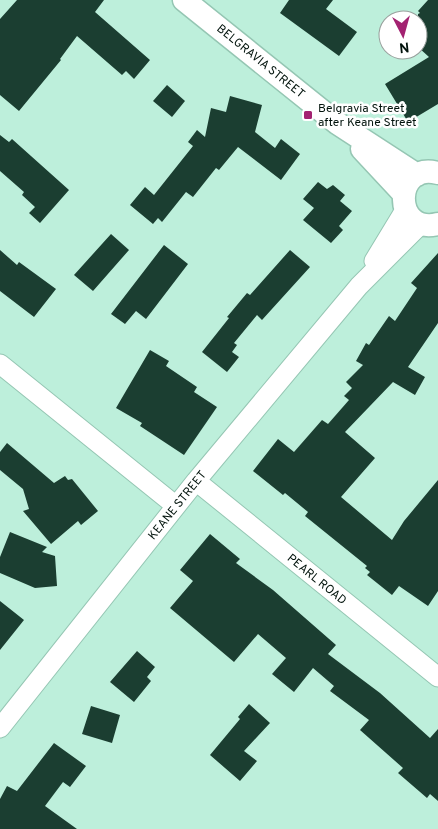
<svg xmlns="http://www.w3.org/2000/svg" width="438" height="829" font-family="Overpass,sans-serif">
<style>
.building{fill:#1b3e31}
.lines{fill:none;stroke-linecap:round;stroke-linejoin:round}
.minor-casing{stroke:#95c6b3;stroke-width:21}
.tertiary-casing{stroke:#95c6b3;stroke-width:25}
.minor{stroke:#fff;stroke-width:19}
.tertiary{stroke:#fff;stroke-width:22}
.poi-dot{fill:#a32271;stroke:#fff;stroke-width:2}
.labels{text-anchor:middle;stroke-width:5;stroke-linejoin:round;paint-order:stroke}
.street-label{font-size:12px;fill:#01120b;stroke:#fff}
.poi-label{font-size:12px;fill:#01120b;stroke:#fff;text-anchor:start}
</style>
<rect width="100%" height="100%" fill="#bdefdb"/>
<path class="building" d="M 17,0 L 104,0 L 95,12 L 150,60 L 134,79 L 126,71 L 122,75 L 77,36 L 60,59 L 61,60 L 19,111 L 0,95 L 0,19 Z
M 289,0 L 333,0 L 326,9 L 357,32 L 339,56 L 280,13 Z
M 428,0 L 438,0 L 438,104 L 408,122 L 385,84 L 429,57 L 418,47 L 418,14 L 420,13 L 418,11 Z
M 167,85 L 185,101 L 172,117 L 153,101 Z
M 230,96 L 262,105 L 255,132 L 275,148 L 281,139 L 300,154 L 281,180 L 238,147 L 219,170 L 216,168 L 193,197 L 186,192 L 162,222 L 158,218 L 153,224 L 130,205 L 145,187 L 154,195 L 193,146 L 188,142 L 197,130 L 205,137 L 211,108 L 226,112 Z
M 0,135 L 9,142 L 12,139 L 69,190 L 40,223 L 29,213 L 35,207 L 22,195 L 24,192 L 0,171 Z
M 318,182 L 327,189 L 333,185 L 345,195 L 340,201 L 352,211 L 339,226 L 343,230 L 331,243 L 303,220 L 314,208 L 303,199 Z
M 111,234 L 129,250 L 93,291 L 74,275 Z
M 164,245 L 188,264 L 146,319 L 136,311 L 125,324 L 111,314 Z
M 0,250 L 17,265 L 19,262 L 56,289 L 34,317 L 0,291 Z
M 290,250 L 310,267 L 262,320 L 257,315 L 234,343 L 237,345 L 232,352 L 239,357 L 227,372 L 202,352 L 229,318 L 227,317 L 247,293 L 250,295 Z
M 438,253 L 438,323 L 408,367 L 425,377 L 415,395 L 393,382 L 345,432 L 375,458 L 341,497 L 392,540 L 404,521 L 438,480 L 438,591 L 428,606 L 399,586 L 392,595 L 367,575 L 370,572 L 365,568 L 367,566 L 305,516 L 308,512 L 285,493 L 283,495 L 253,471 L 278,439 L 294,452 L 322,420 L 328,424 L 349,400 L 344,396 L 352,388 L 346,382 L 363,365 L 356,361 L 366,343 L 369,345 L 389,316 L 395,321 L 417,288 L 411,283 Z
M 150,350 L 169,361 L 166,366 L 197,387 L 194,392 L 217,407 L 184,455 L 140,426 L 142,423 L 116,408 Z
M 7,443 L 54,483 L 65,476 L 68,480 L 72,479 L 98,511 L 81,525 L 78,521 L 51,544 L 23,511 L 29,509 L 23,489 L 0,470 L 0,452 Z
M 10,532 L 47,547 L 42,552 L 55,556 L 57,586 L 35,588 L 0,573 L 0,557 Z
M 210,534 L 240,559 L 236,563 L 273,590 L 336,645 L 328,654 L 380,693 L 430,738 L 438,729 L 438,801 L 430,794 L 427,798 L 398,773 L 403,768 L 360,730 L 369,720 L 330,691 L 334,686 L 313,668 L 294,692 L 272,674 L 286,658 L 258,634 L 234,662 L 170,608 L 193,581 L 180,570 Z
M 0,601 L 24,620 L 0,650 Z
M 137,651 L 155,667 L 147,677 L 151,681 L 134,702 L 110,682 Z
M 249,704 L 270,723 L 244,751 L 257,761 L 240,781 L 210,755 L 240,719 L 238,717 Z
M 91,706 L 120,715 L 112,743 L 82,734 Z
M 54,743 L 86,766 L 70,787 L 63,782 L 45,806 L 77,829 L 0,829 L 0,799 L 7,786 L 17,791 Z"/>
<g class="lines">
<g class="minor-casing">
<path id="minor" d="M 374,261 L 405,210
M 0,364 L 176,506
M 196,481 L 438,677
M 0,728 L 196,481 L 359,286 L 421,224"/>
</g>
<g class="tertiary-casing">
<path id="tertiary" d="M 184,0 L 337,123 L 417,175
M 362,149 L 403,193
M 438,173 C 393,161 392,235 438,224"/>
</g>
<use href="#minor" class="minor"/>
<use href="#tertiary" class="tertiary"/>
</g>
<rect class="poi-dot" x="303" y="110" width="10" height="10" rx="2.5"/>
<g class="labels">
<g class="street-label">
<text transform="translate(261 61) rotate(39)" y="4">BELGRAVIA STREET</text>
<text transform="translate(177 505) rotate(-51)" y="4">KEANE STREET</text>
<text transform="translate(317 579) rotate(39)" y="4">PEARL ROAD</text>
</g>
<g class="poi-label">
<text x="318" y="112">Belgravia Street<tspan x="318" dy="14">after Keane Street</tspan></text>
</g>
</g>
<g transform="translate(403 35) rotate(174)"><circle r="24" fill="#ffffff" stroke="#99a09d"/>
<path d="M0-4L9 19L0 12L-9 19Z" fill="#a32271"/>
<text y="-8" font-size="14" font-weight="bold" text-anchor="middle" fill="#01120b">N</text>
</g>
</svg>
